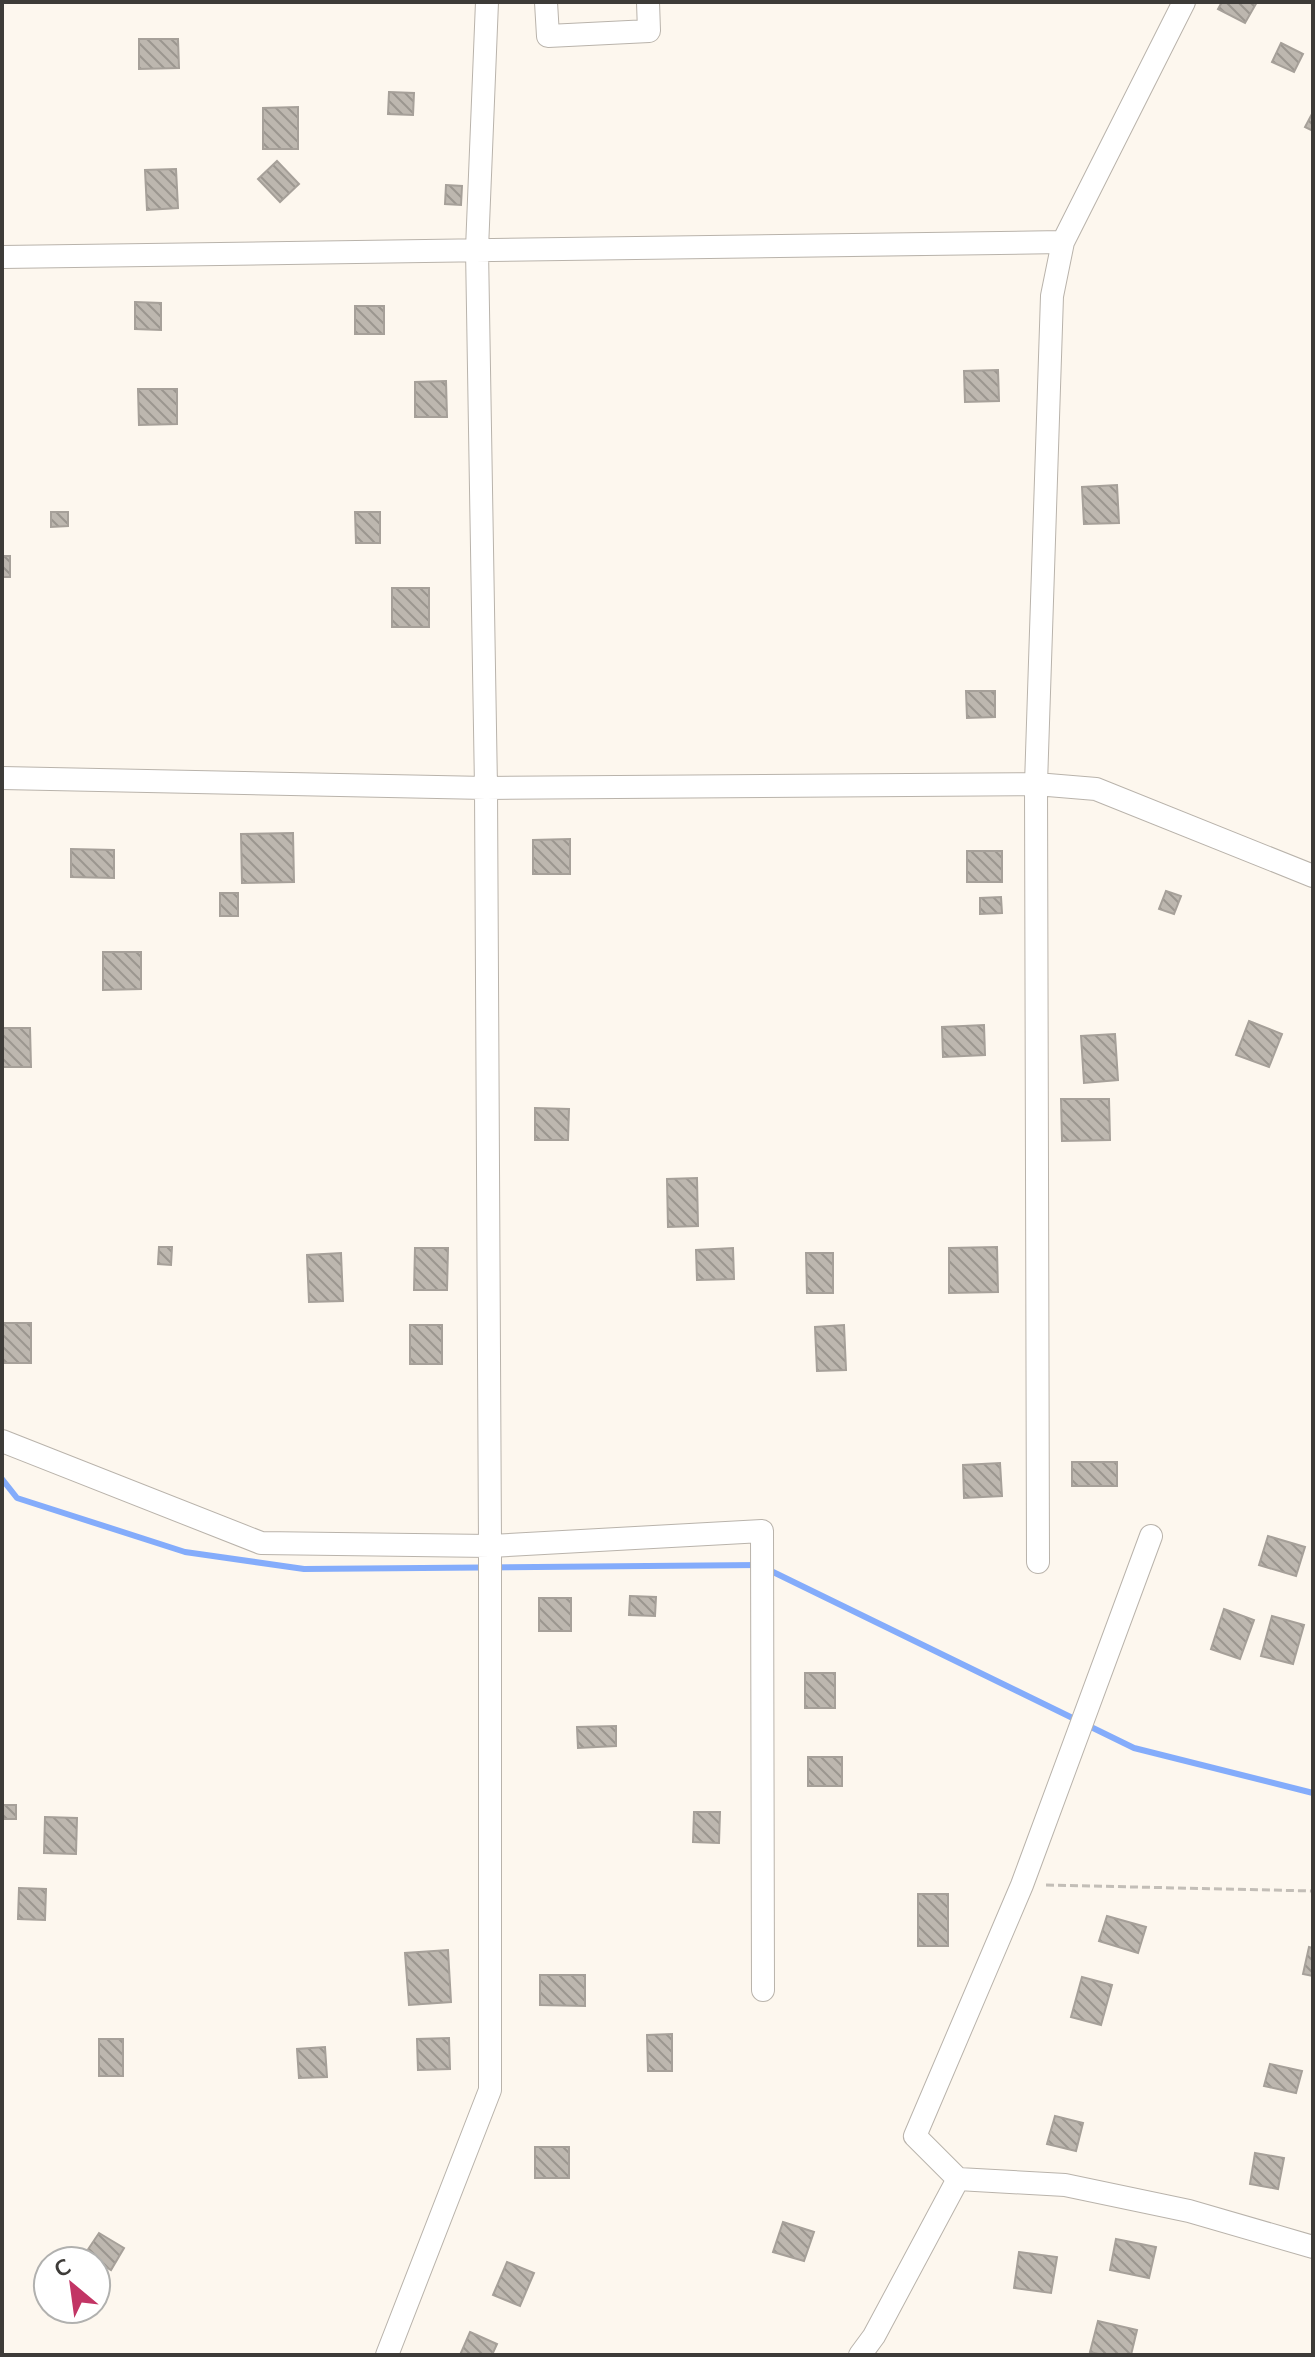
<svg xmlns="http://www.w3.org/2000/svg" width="1315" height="2357" font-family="Mulish,sans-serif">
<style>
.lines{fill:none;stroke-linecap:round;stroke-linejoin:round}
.stream{stroke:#84acfb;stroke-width:6}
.building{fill:url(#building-back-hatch);stroke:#a6a099;stroke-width:2}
.minor-casing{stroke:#b9b3ab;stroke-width:24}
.path{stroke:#c3beb7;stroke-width:3;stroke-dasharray:8 4;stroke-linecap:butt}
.minor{stroke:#fff;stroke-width:22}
</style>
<defs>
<pattern id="building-back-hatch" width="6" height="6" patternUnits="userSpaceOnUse" patternTransform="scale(2)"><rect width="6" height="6" fill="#bdb7af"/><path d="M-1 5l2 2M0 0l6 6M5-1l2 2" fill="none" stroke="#9b968f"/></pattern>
</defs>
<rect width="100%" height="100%" fill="#fdf7ee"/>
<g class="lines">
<path class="stream" d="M 2,1479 L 17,1498 L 185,1552 L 304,1569 L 759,1565
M 769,1570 L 1134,1748 L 1313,1793"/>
</g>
<path class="building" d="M 1222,2 L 1257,2 L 1245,23 L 1218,9 Z
M 139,39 L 178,39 L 179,68 L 139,69 Z
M 1281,43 L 1303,54 L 1294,72 L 1272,62 Z
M 389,92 L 414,93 L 413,115 L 388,114 Z
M 298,107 L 298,149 L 263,149 L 263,108 Z
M 1313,112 L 1313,131 L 1305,127 Z
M 277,161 L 299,184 L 280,202 L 258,179 Z
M 176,169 L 178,208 L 147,210 L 145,170 Z
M 446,185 L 462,186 L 461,205 L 445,204 Z
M 135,302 L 161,303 L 161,330 L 135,329 Z
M 355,306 L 384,306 L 384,334 L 355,334 Z
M 998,370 L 999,401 L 965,402 L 964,371 Z
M 446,381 L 447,417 L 415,417 L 415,382 Z
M 138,389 L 177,389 L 177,424 L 139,425 Z
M 1117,485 L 1119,523 L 1084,524 L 1082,487 Z
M 51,512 L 68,512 L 68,526 L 51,527 Z
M 355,512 L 380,512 L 380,543 L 356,543 Z
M 2,556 L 10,556 L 10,577 L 2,577 Z
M 392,588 L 429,588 L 429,627 L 392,627 Z
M 966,691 L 995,691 L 995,717 L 967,718 Z
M 293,833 L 294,882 L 242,883 L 241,834 Z
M 570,839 L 570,874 L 533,874 L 533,840 Z
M 71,849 L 114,850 L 114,878 L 71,877 Z
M 967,851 L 1002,851 L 1002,882 L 967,882 Z
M 1166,891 L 1181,896 L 1174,914 L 1159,909 Z
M 220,893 L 238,893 L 238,916 L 220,916 Z
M 1001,897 L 1002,913 L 980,914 L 980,898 Z
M 103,952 L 141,952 L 141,989 L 103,990 Z
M 1249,1021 L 1282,1034 L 1269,1067 L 1236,1055 Z
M 984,1025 L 985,1055 L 943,1057 L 942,1027 Z
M 2,1028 L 30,1028 L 31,1067 L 2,1067 Z
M 1115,1034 L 1118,1080 L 1084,1083 L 1081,1036 Z
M 1061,1099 L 1109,1099 L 1110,1140 L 1062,1141 Z
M 535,1108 L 569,1109 L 568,1140 L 535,1140 Z
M 697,1178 L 698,1226 L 668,1227 L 667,1179 Z
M 159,1247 L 172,1247 L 171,1265 L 158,1264 Z
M 997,1247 L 998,1292 L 949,1293 L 949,1248 Z
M 415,1248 L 448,1248 L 447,1290 L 414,1290 Z
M 733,1248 L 734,1279 L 697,1280 L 696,1250 Z
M 341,1253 L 343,1301 L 309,1302 L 307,1255 Z
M 806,1253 L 833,1253 L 833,1293 L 807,1293 Z
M 2,1323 L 31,1323 L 31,1363 L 2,1363 Z
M 410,1325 L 442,1325 L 442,1364 L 410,1364 Z
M 844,1325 L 846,1370 L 817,1371 L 815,1327 Z
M 1072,1462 L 1117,1462 L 1117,1486 L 1072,1486 Z
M 1000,1463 L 1002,1496 L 964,1498 L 963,1465 Z
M 1268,1536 L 1305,1547 L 1296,1576 L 1259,1565 Z
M 630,1596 L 656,1597 L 655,1616 L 629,1615 Z
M 539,1598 L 571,1598 L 571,1631 L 539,1631 Z
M 1224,1609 L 1254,1620 L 1240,1659 L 1211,1649 Z
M 1272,1616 L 1304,1625 L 1293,1664 L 1261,1656 Z
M 805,1673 L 835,1673 L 835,1708 L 805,1708 Z
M 616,1726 L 616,1746 L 578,1748 L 577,1727 Z
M 808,1757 L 842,1757 L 842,1786 L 808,1786 Z
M 2,1805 L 16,1805 L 16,1819 L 2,1819 Z
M 694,1812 L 720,1812 L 719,1843 L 693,1842 Z
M 45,1817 L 77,1818 L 76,1854 L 44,1853 Z
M 19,1888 L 46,1889 L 45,1920 L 18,1919 Z
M 918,1894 L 948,1894 L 948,1946 L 918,1946 Z
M 1107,1916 L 1146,1927 L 1138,1953 L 1099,1941 Z
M 1309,1947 L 1313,1948 L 1313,1976 L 1303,1974 Z
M 448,1950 L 451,2002 L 409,2005 L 405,1953 Z
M 540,1975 L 585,1975 L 585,2006 L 540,2005 Z
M 1082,1977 L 1112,1985 L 1101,2025 L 1071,2017 Z
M 672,2034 L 672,2071 L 648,2071 L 647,2035 Z
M 449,2038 L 450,2069 L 418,2070 L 417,2039 Z
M 99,2039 L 123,2039 L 123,2076 L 99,2076 Z
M 325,2047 L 327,2077 L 299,2078 L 297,2049 Z
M 1270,2064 L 1302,2071 L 1296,2093 L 1264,2086 Z
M 1055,2116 L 1083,2123 L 1076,2151 L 1047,2144 Z
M 535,2147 L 569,2147 L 569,2178 L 535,2178 Z
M 1255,2153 L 1284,2158 L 1278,2189 L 1250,2184 Z
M 783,2222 L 814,2232 L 804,2261 L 773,2252 Z
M 99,2233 L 124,2248 L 111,2270 L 85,2254 Z
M 1116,2239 L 1156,2247 L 1149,2278 L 1110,2270 Z
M 1019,2252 L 1057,2257 L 1051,2293 L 1014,2288 Z
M 507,2262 L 534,2273 L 520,2306 L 493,2295 Z
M 1098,2321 L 1137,2330 L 1131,2355 L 1103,2355 L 1090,2352 Z
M 470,2332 L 497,2344 L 492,2355 L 460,2355 Z"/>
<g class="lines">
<g class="minor-casing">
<path id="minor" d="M 546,2 L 548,36 L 649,31 L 648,2
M 2,257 L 1063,242
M 2,778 L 486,788 L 1036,784 L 1096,789 L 1313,876
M 2,1441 L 261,1543 L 490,1546 L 762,1531 L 763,1990
M 1038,1562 L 1036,784 L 1052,296 L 1063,242 L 1184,2
M 958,2179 L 1065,2185 L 1189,2211 L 1313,2247
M 387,2355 L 490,2090 L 490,1546 L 486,788 L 477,249 L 487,2
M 860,2355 L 874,2336 L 958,2179 L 915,2136 L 1022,1885 L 1151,1536"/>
</g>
<path class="path" d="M 1046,1885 L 1313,1891"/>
<use href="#minor" class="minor"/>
</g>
<rect width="1315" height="2357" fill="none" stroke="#3d3b38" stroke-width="8"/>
<g transform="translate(72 2285) rotate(331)"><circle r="38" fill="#ffffff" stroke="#b1b1af" stroke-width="2"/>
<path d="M0-6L14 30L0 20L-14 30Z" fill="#c23565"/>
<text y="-12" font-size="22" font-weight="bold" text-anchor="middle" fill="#3d3b38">С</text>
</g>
</svg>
